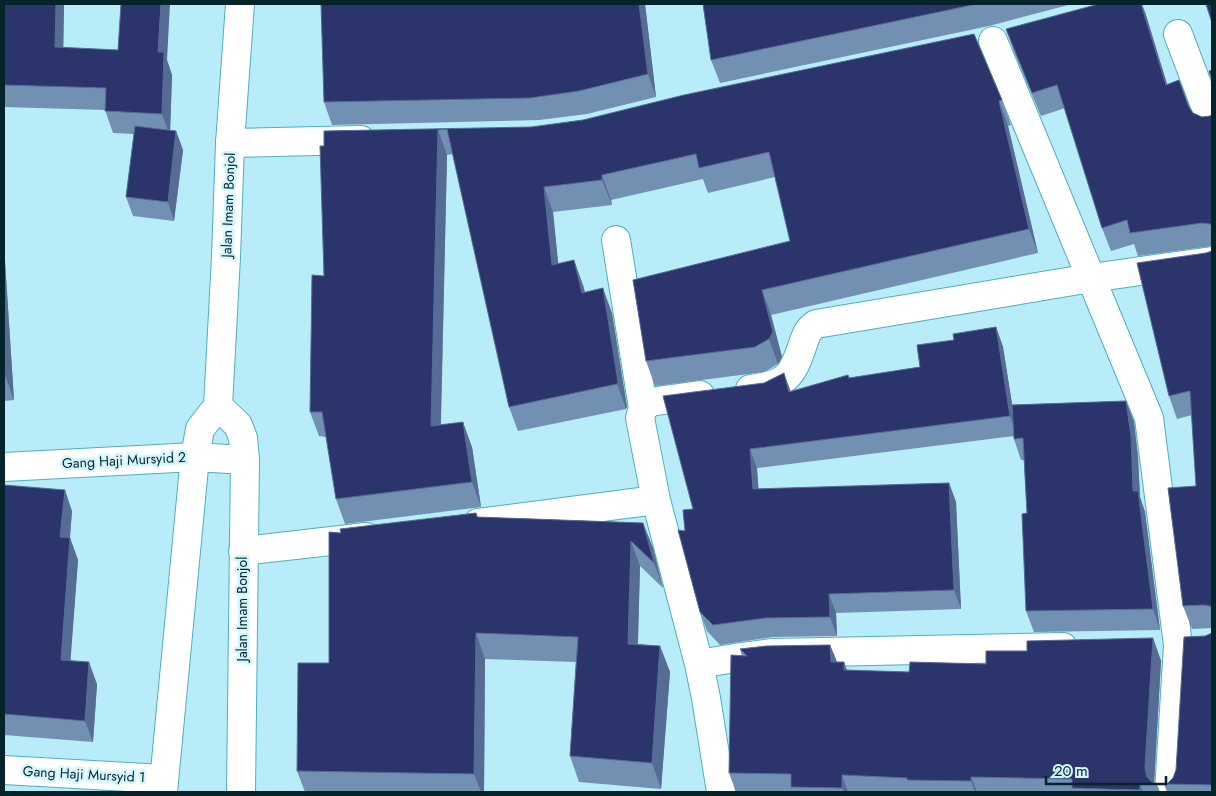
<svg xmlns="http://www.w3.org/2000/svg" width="1216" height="796" font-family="Jost,sans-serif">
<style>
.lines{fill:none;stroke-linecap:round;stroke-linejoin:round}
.minor-casing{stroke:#4faec3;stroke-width:30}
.secondary-casing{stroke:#4faec3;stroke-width:30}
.minor{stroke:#fff;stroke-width:28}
.secondary{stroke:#fff;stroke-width:28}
.wall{fill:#7290b2}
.shaded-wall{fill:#566c95}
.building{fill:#2c356b;stroke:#566c95}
.labels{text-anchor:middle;stroke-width:5;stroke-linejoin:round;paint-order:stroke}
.street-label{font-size:14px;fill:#05242a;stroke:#d3f6fe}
</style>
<rect width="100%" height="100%" fill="#b7ecf8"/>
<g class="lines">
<g class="minor-casing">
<path id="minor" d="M 1178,34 L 1212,124
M 230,143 L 361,140
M 616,240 L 643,408
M 750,389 C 787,384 792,377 803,344 C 806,335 808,329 816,324 L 1091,278 L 993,41
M 4,467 L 195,457 L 245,460
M 656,500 L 699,664
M 478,523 L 656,500 L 640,418 L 643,408 L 650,402 L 700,395
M 243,551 L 366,537
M 4,770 L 164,779
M 721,792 L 706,698 L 699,664 L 735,658 L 773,653 L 1063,647
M 1169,792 L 1178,645 L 1149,418 L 1091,278 L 1212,261"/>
</g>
<g class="secondary-casing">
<path id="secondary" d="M 218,406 L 238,425 L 243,438 L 245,460 L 241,792
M 163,792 L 195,457 L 200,429 L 218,406 L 226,257 L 230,143 L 240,4"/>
</g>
<use href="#minor" class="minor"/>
<use href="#secondary" class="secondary"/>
</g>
<path class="wall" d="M 4,4 L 64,4 L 63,48 L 167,60 L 172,75 L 170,130 L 176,131 L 183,150 L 174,221 L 133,216 L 126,197 L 134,134 L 113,133 L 105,110 L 4,107 Z
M 321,4 L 645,4 L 656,97 L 587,114 L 539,120 L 332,125 L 324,102 Z
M 703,4 L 1072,4 L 989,26 L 720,83 L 711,60 Z
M 1145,12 L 1167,84 L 1189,107 L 1193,113 L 1202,117 L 1210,116 L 1212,114 L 1212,246 L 1138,256 L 1134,244 L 1111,251 L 1102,228 L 1065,108 L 1041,116 L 1014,52 L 1006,29 Z
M 1002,100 L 1011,125 L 1008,126 L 1038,253 L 771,315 L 782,357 L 778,364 L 764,372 L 655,386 L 646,361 L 790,241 L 775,177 L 708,193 L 703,179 L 611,200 L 612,205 L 553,212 L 558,264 L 583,285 L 585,292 L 612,313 L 627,407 L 626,409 L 518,431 L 509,407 L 453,154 L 447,155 L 441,425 L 472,447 L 481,507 L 345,524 L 336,499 L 326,437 L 319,436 L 310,412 L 324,276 L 324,131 L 531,127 Z
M 4,245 L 14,400 L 4,401 Z
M 1212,251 L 1212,628 L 1192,629 L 1183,606 L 1196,486 L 1192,415 L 1177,419 L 1169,396 L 1206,253 Z
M 996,327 L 1003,347 L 1012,405 L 1126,401 L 1134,422 L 1138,457 L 1140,497 L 1145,512 L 1160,630 L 1034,632 L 1026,611 L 1027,513 L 1024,460 L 1021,460 L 1014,439 L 1014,436 L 757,468 L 758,489 L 949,483 L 956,502 L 961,609 L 836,613 L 837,636 L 773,637 L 720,645 L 707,631 L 700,612 L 685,531 L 693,509 L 764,383 L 790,391 L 849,378 L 920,367 L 954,340 Z
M 4,485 L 72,511 L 70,538 L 78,560 L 70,661 L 97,684 L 93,742 L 4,735 Z
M 476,513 L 478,517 L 643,523 L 653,548 L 663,588 L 640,566 L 638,644 L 660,646 L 670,672 L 661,789 L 579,782 L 570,756 L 576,662 L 485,659 L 484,792 L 305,792 L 297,771 L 329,663 L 341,533 Z
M 1212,633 L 1212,792 L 1167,792 L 1164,784 L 1168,783 L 1173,778 L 1176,770 L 1205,636 Z
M 1153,638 L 1161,661 L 1154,783 L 1157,784 L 1160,792 L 736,792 L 729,773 L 742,656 L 740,649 L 830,645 L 837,662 L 844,662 L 847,670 L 909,672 L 986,664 L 1027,651 Z"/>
<path class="shaded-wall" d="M 56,4 L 64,4 L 63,70 L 55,47 Z
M 161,4 L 170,4 L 167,60 L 172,75 L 170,136 L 162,114 L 158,52 Z
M 639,4 L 645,4 L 656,97 L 648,74 Z
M 1141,4 L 1142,4 L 1145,12 L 1174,107 L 1166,85 Z
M 999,101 L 1008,126 L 1038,253 L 1029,229 Z
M 438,130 L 447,155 L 440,451 L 431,426 Z
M 176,131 L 183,150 L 174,221 L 168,202 Z
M 602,175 L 611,200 L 612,205 L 602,180 Z
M 544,187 L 553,212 L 561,290 L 552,265 Z
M 4,245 L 4,247 L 14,400 L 5,375 L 4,354 Z
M 574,260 L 583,285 L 591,318 L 582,293 Z
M 603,288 L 612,313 L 627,407 L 626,409 L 617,384 Z
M 762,290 L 771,315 L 782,357 L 778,364 L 769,339 Z
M 996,327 L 1003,347 L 1017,435 L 1010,416 Z
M 784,373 L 791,392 L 789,392 Z
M 1126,401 L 1134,422 L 1138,457 L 1140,497 L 1145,512 L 1160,630 L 1153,609 L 1133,491 Z
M 463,422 L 472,447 L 481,507 L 472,482 Z
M 750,449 L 757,468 L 760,508 L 753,489 Z
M 949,483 L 956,502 L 961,609 L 954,590 Z
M 65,490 L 72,511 L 68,559 L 60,537 Z
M 643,523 L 653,548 L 663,588 L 654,563 Z
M 70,538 L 78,560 L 69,681 L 61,660 Z
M 631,541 L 640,566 L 637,669 L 628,644 Z
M 829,594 L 836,613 L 837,636 L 830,617 Z
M 476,633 L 485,659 L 484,792 L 481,792 L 474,774 Z
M 1153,638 L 1161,661 L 1154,784 L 1147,777 L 1145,768 Z
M 830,645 L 839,667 L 831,662 Z
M 660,646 L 670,672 L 661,789 L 652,763 Z
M 89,662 L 97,684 L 93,742 L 85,721 Z
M 844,662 L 852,685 L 844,670 Z
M 842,775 L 848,792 L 844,792 L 842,788 Z
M 971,777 L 977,792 L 975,792 L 971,781 Z
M 1140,784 L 1143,792 L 1141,792 Z"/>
<path class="building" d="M 4,4 L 56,4 L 55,47 L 118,50 L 121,4 L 161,4 L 158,52 L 164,52 L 162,114 L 105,111 L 106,88 L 4,85 Z
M 321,4 L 639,4 L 648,74 L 579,91 L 530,98 L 324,102 Z
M 703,4 L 977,4 L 711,60 Z
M 1099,4 L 1141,4 L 1166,85 L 1179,80 L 1189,107 L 1193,113 L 1202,117 L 1210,116 L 1212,114 L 1212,226 L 1210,224 L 1202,223 L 1130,233 L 1127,220 L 1102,228 L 1057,85 L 1032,93 L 1006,29 Z
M 1206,4 L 1212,4 L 1212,23 Z
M 974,34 L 1002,100 L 999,101 L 1029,229 L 762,290 L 773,332 L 769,339 L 755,347 L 646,361 L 633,280 L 790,241 L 769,152 L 699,168 L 696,154 L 602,175 L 602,180 L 544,187 L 552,265 L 574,260 L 582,293 L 603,288 L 618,382 L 617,384 L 509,407 L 447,129 L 438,130 L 431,426 L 463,422 L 472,482 L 336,499 L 322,412 L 310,412 L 312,275 L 324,276 L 320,146 L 324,146 L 324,131 L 531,127 L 583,120 L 684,95 Z
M 1212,70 L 1212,80 L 1209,71 Z
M 135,126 L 176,131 L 168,202 L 126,197 Z
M 1212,251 L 1212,608 L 1210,606 L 1203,605 L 1183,606 L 1168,488 L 1196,486 L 1190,391 L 1169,396 L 1137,263 L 1206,253 Z
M 996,327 L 1010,416 L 750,449 L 753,489 L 949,483 L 954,590 L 829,594 L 830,617 L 766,618 L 713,625 L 700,612 L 678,530 L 685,531 L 683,510 L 693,509 L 663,396 L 764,383 L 784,373 L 789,392 L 848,375 L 849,378 L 920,367 L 917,345 L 954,340 L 953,334 Z
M 4,354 L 5,375 L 4,375 Z
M 1126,401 L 1131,436 L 1133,491 L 1138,491 L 1153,609 L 1026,611 L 1022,514 L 1027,513 L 1023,438 L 1014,439 L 1012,405 Z
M 4,485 L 65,490 L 60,537 L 70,538 L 61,660 L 89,662 L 85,721 L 4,714 Z
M 476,513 L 477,517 L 643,523 L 654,563 L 631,541 L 628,644 L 660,646 L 652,763 L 570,756 L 578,637 L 476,633 L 474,774 L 297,771 L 298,663 L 329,663 L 329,532 L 341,533 L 340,529 Z
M 1212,633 L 1212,785 L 1164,784 L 1168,783 L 1173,778 L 1176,770 L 1184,637 L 1205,636 Z
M 1153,638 L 1145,768 L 1147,777 L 1152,782 L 1157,784 L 1140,784 L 1140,790 L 1072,788 L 1072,779 L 971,777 L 971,781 L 907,780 L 907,778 L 842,775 L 842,788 L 791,787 L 791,774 L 729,773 L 731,655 L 747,656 L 740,649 L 766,646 L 830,645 L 831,662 L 844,662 L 844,670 L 909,672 L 910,662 L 986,664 L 986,651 L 1027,651 L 1027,641 Z"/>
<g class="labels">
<g class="street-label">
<text transform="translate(228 205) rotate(-88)" y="5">Jalan Imam Bonjol</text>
<text transform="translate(124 460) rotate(-3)" y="5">Gang Haji Mursyid 2</text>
<text transform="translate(242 609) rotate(-90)" y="5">Jalan Imam Bonjol</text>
<text transform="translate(84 774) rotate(3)" y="5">Gang Haji Mursyid 1</text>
</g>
</g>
<rect width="1216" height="796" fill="none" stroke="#05242a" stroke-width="10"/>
<path d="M1046 776v8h120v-8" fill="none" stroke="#05242a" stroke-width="2.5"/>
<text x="1054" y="776" font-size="15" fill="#05242a" stroke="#d3f6fe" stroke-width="4" paint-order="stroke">20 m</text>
</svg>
